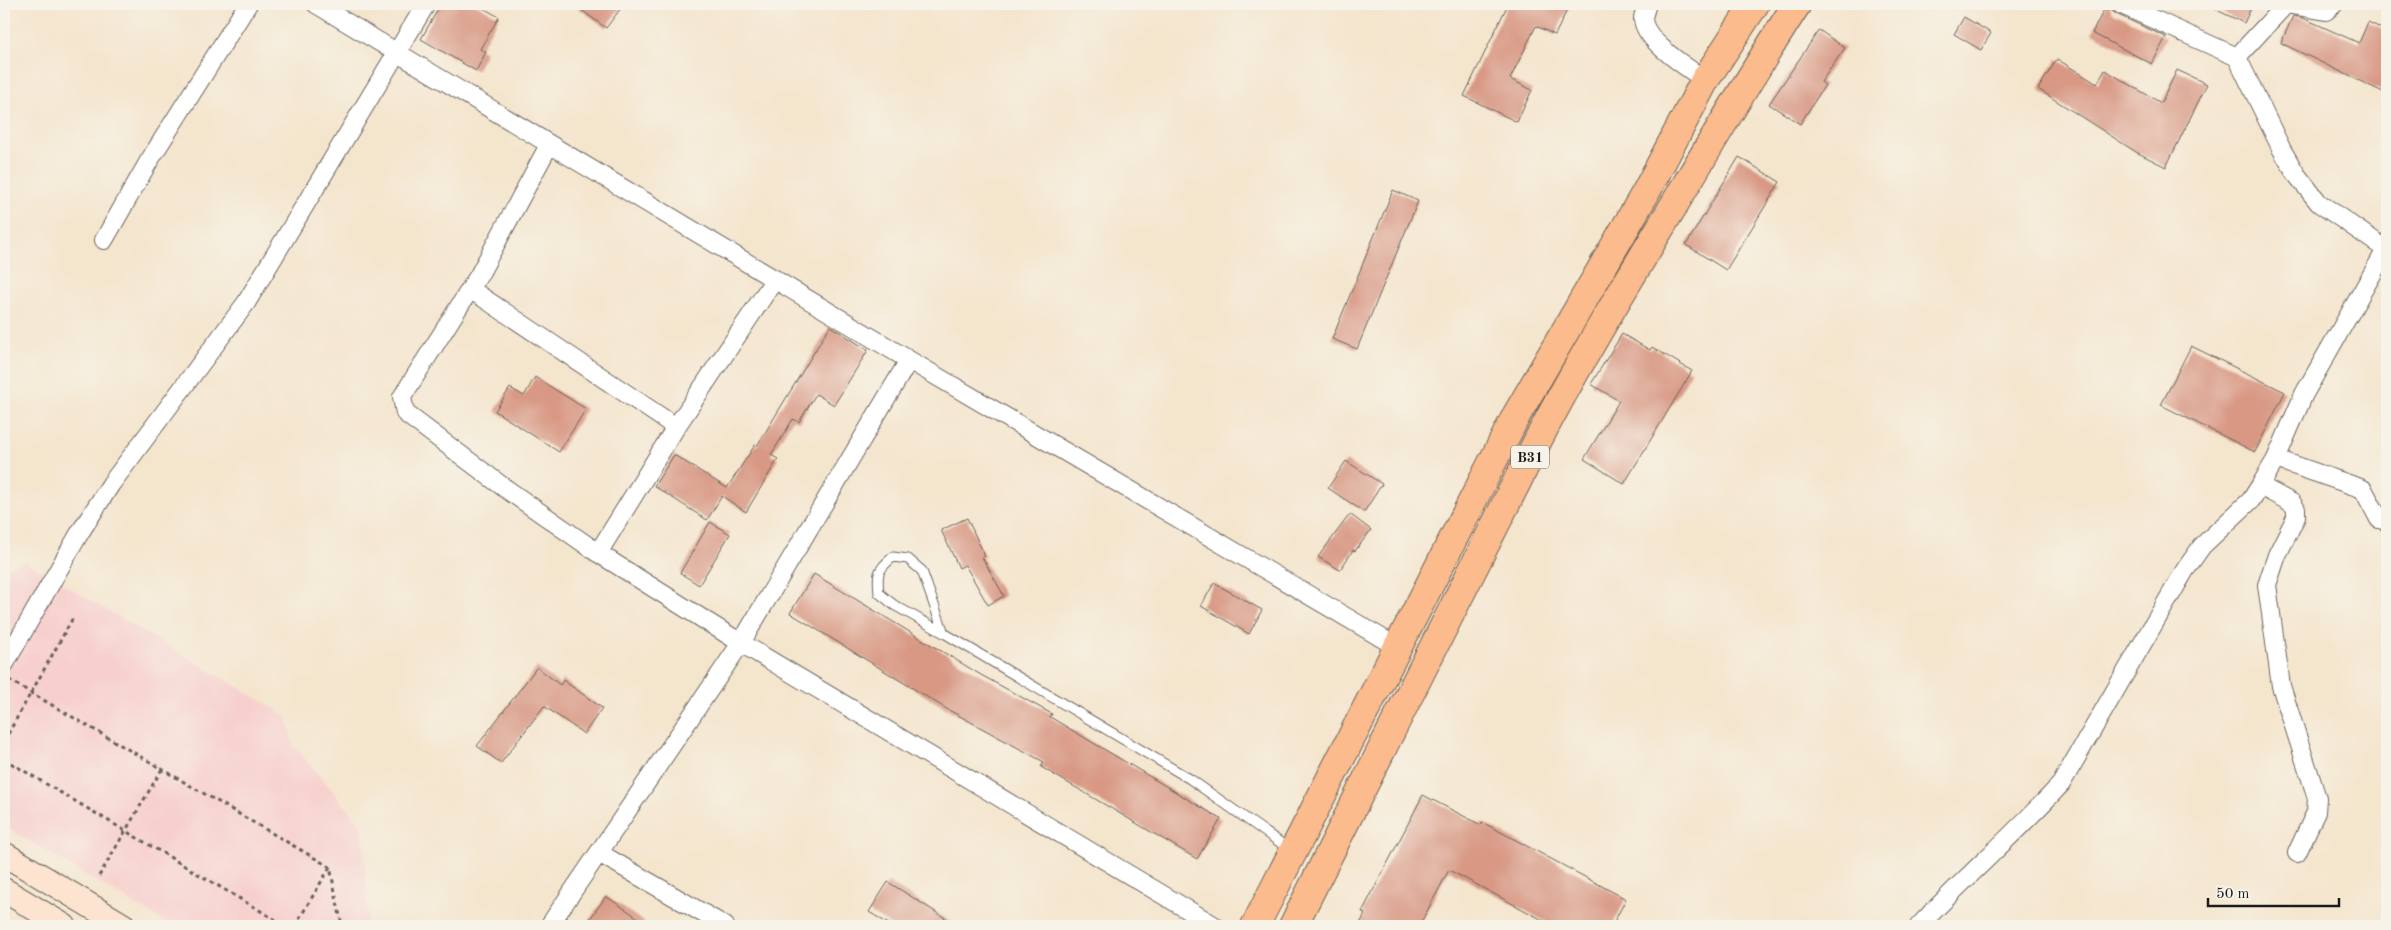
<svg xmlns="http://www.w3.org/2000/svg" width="2391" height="930" font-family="'Old Standard TT',serif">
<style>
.built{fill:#f7d0ce}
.building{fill:#d89884}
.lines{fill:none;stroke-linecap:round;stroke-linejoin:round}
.lane-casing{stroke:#68625a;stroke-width:11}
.street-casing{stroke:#68625a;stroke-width:20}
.secondary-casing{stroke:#68625a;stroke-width:26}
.primary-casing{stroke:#68625a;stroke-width:30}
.path{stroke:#68625a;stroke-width:3;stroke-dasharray:4 4;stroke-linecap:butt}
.lane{stroke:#fff;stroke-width:9}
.street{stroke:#fff;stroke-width:18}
.secondary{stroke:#fde4d1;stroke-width:24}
.primary{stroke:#fbbb8c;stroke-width:28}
.labels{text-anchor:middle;stroke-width:4;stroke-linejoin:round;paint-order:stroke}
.shield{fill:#f7f3e8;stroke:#5e5c59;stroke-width:1}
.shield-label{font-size:14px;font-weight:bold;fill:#1c1c1c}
</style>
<rect width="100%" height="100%" fill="#f7f3e8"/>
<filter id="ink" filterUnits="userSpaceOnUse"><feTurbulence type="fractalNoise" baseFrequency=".02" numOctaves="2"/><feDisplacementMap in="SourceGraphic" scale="10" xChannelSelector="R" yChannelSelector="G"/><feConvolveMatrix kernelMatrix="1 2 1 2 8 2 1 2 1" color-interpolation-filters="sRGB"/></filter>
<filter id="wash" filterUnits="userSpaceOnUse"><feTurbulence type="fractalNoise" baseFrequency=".0096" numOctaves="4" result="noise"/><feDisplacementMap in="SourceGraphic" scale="20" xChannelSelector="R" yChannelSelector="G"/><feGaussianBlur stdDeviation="1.12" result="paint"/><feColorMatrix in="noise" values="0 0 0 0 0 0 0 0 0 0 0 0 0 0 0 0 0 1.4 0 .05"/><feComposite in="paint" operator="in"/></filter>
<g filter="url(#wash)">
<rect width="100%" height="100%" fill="#f4e5cd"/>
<path class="built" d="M 24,561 L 287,716 L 293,745 L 363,827 L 368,926 L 171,926 L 4,826 L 4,570 Z"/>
<g id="blocks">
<path class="building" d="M 441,4 L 476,4 L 499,17 L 480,49 L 486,52 L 476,71 L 421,39 Z
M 573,4 L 624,4 L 606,28 Z
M 1508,4 L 1570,4 L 1555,35 L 1536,26 L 1510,79 L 1532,90 L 1517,122 L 1464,96 Z
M 2107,4 L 2110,4 L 2111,10 L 2116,14 L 2166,37 L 2152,64 L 2092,33 Z
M 2204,4 L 2253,4 L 2244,23 Z
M 2293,16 L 2303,18 L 2359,43 L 2368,22 L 2387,31 L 2387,94 L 2281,43 Z
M 1964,17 L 1991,33 L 1981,50 L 1954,34 Z
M 1819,30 L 1845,48 L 1821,82 L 1825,85 L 1800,124 L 1769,104 Z
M 2057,59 L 2097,84 L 2105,70 L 2161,103 L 2177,70 L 2207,84 L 2166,167 L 2136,152 L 2038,89 Z
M 1739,157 L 1780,182 L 1726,270 L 1686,245 Z
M 1393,190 L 1418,201 L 1357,349 L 1332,339 Z
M 830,326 L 868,350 L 834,405 L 816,394 L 799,422 L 793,419 L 771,455 L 778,459 L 746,512 L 722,496 L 707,520 L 654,486 L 674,455 L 727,488 L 755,445 L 757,446 Z
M 1622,334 L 1650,350 L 1652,347 L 1692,371 L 1624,484 L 1584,459 L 1619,401 L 1591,384 Z
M 2191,346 L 2285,392 L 2255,452 L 2161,405 Z
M 535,377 L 586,409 L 559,452 L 495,411 L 510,388 L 524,396 Z
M 1346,461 L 1382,484 L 1364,512 L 1328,488 Z
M 1350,514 L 1371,530 L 1355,551 L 1353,550 L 1340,570 L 1318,557 Z
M 967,518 L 985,556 L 982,557 L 1004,596 L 988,605 L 965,565 L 959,568 L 941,530 Z
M 710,522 L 730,534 L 699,585 L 680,573 Z
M 814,574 L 981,675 L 1052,714 L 1050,717 L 1221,819 L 1197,859 L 1041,767 L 1044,762 L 945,708 L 790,613 Z
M 1214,583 L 1262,610 L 1249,634 L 1201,606 Z
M 537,667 L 560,685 L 563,680 L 602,708 L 584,734 L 544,706 L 501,763 L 477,746 Z
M 1423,795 L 1481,825 L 1482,822 L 1626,899 L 1612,926 L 1554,926 L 1449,870 L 1419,926 L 1359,926 L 1365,914 L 1362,912 Z
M 888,882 L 958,926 L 892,926 L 869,912 Z
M 606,896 L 650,926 L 585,926 Z"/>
</g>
</g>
<g filter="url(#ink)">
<use href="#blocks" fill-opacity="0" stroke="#68625a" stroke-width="1"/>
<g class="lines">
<g class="lane-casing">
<path id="lane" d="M 893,557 L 908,559 L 922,571 L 944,633 L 894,605 L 879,593 C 877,574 877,570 893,557 Z
M 944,633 L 1190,779 L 1292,851"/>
</g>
<g class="street-casing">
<path id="street" d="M 316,4 L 909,360 L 1397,647
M 1647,4 C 1646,8 1643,15 1643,19 C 1645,42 1688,68 1705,80
M 2120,4 L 2237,57 L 2282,150 L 2296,174 L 2319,203 L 2387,250
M 2237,57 L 2286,4 L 2326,11 L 2334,4
M 549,145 L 479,275 L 402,397 L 405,413 L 502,486 L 598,553 L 741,643 L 1215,926
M 104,240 L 149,161 L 248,4
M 470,289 L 676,427 L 598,553
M 676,427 L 775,279
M 2276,459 L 2363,489 L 2379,519 L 2387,521
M 2260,486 L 2292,503 L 2296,509 L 2296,517 L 2277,555 L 2267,585 L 2281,686 L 2317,798 L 2316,812 L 2297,853
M 4,665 L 79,534 L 111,484 L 246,303 L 426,4
M 599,853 L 725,926
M 549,926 L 741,643 L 909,360
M 1919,926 C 1965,877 2015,834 2061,784 L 2185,570 L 2202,546 L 2251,500 L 2260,486 L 2276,459 L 2304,394 L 2387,248"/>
</g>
<g class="secondary-casing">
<path id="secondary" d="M 4,854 L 124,926
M 4,890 L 64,926"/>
</g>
<g class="primary-casing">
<path id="primary" d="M 1255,926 L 1517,414 L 1646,192 L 1705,80 L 1755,4
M 1293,926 C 1375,764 1455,602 1538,440 C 1577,365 1621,293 1665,220 C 1708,148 1751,75 1797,4"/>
</g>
<path class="path" d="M 9,680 L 330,867 L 342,926
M 4,741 L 74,616
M 4,759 L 286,926
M 99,876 L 162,769
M 295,926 L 330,867"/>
<use href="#lane" class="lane"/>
<use href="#street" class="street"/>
<use href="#secondary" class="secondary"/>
<use href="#primary" class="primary"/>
</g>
</g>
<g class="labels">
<rect class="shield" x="1511" y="445.5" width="38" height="23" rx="4"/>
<g class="shield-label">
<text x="1530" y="462">B31</text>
</g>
</g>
<rect width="2391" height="930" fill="none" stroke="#f7f3e8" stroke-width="20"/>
<path d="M2208 898v8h131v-8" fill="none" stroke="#1c1c1c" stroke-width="2.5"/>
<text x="2216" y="898" font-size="15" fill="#1c1c1c" stroke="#f7f3e8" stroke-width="4" paint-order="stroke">50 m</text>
</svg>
